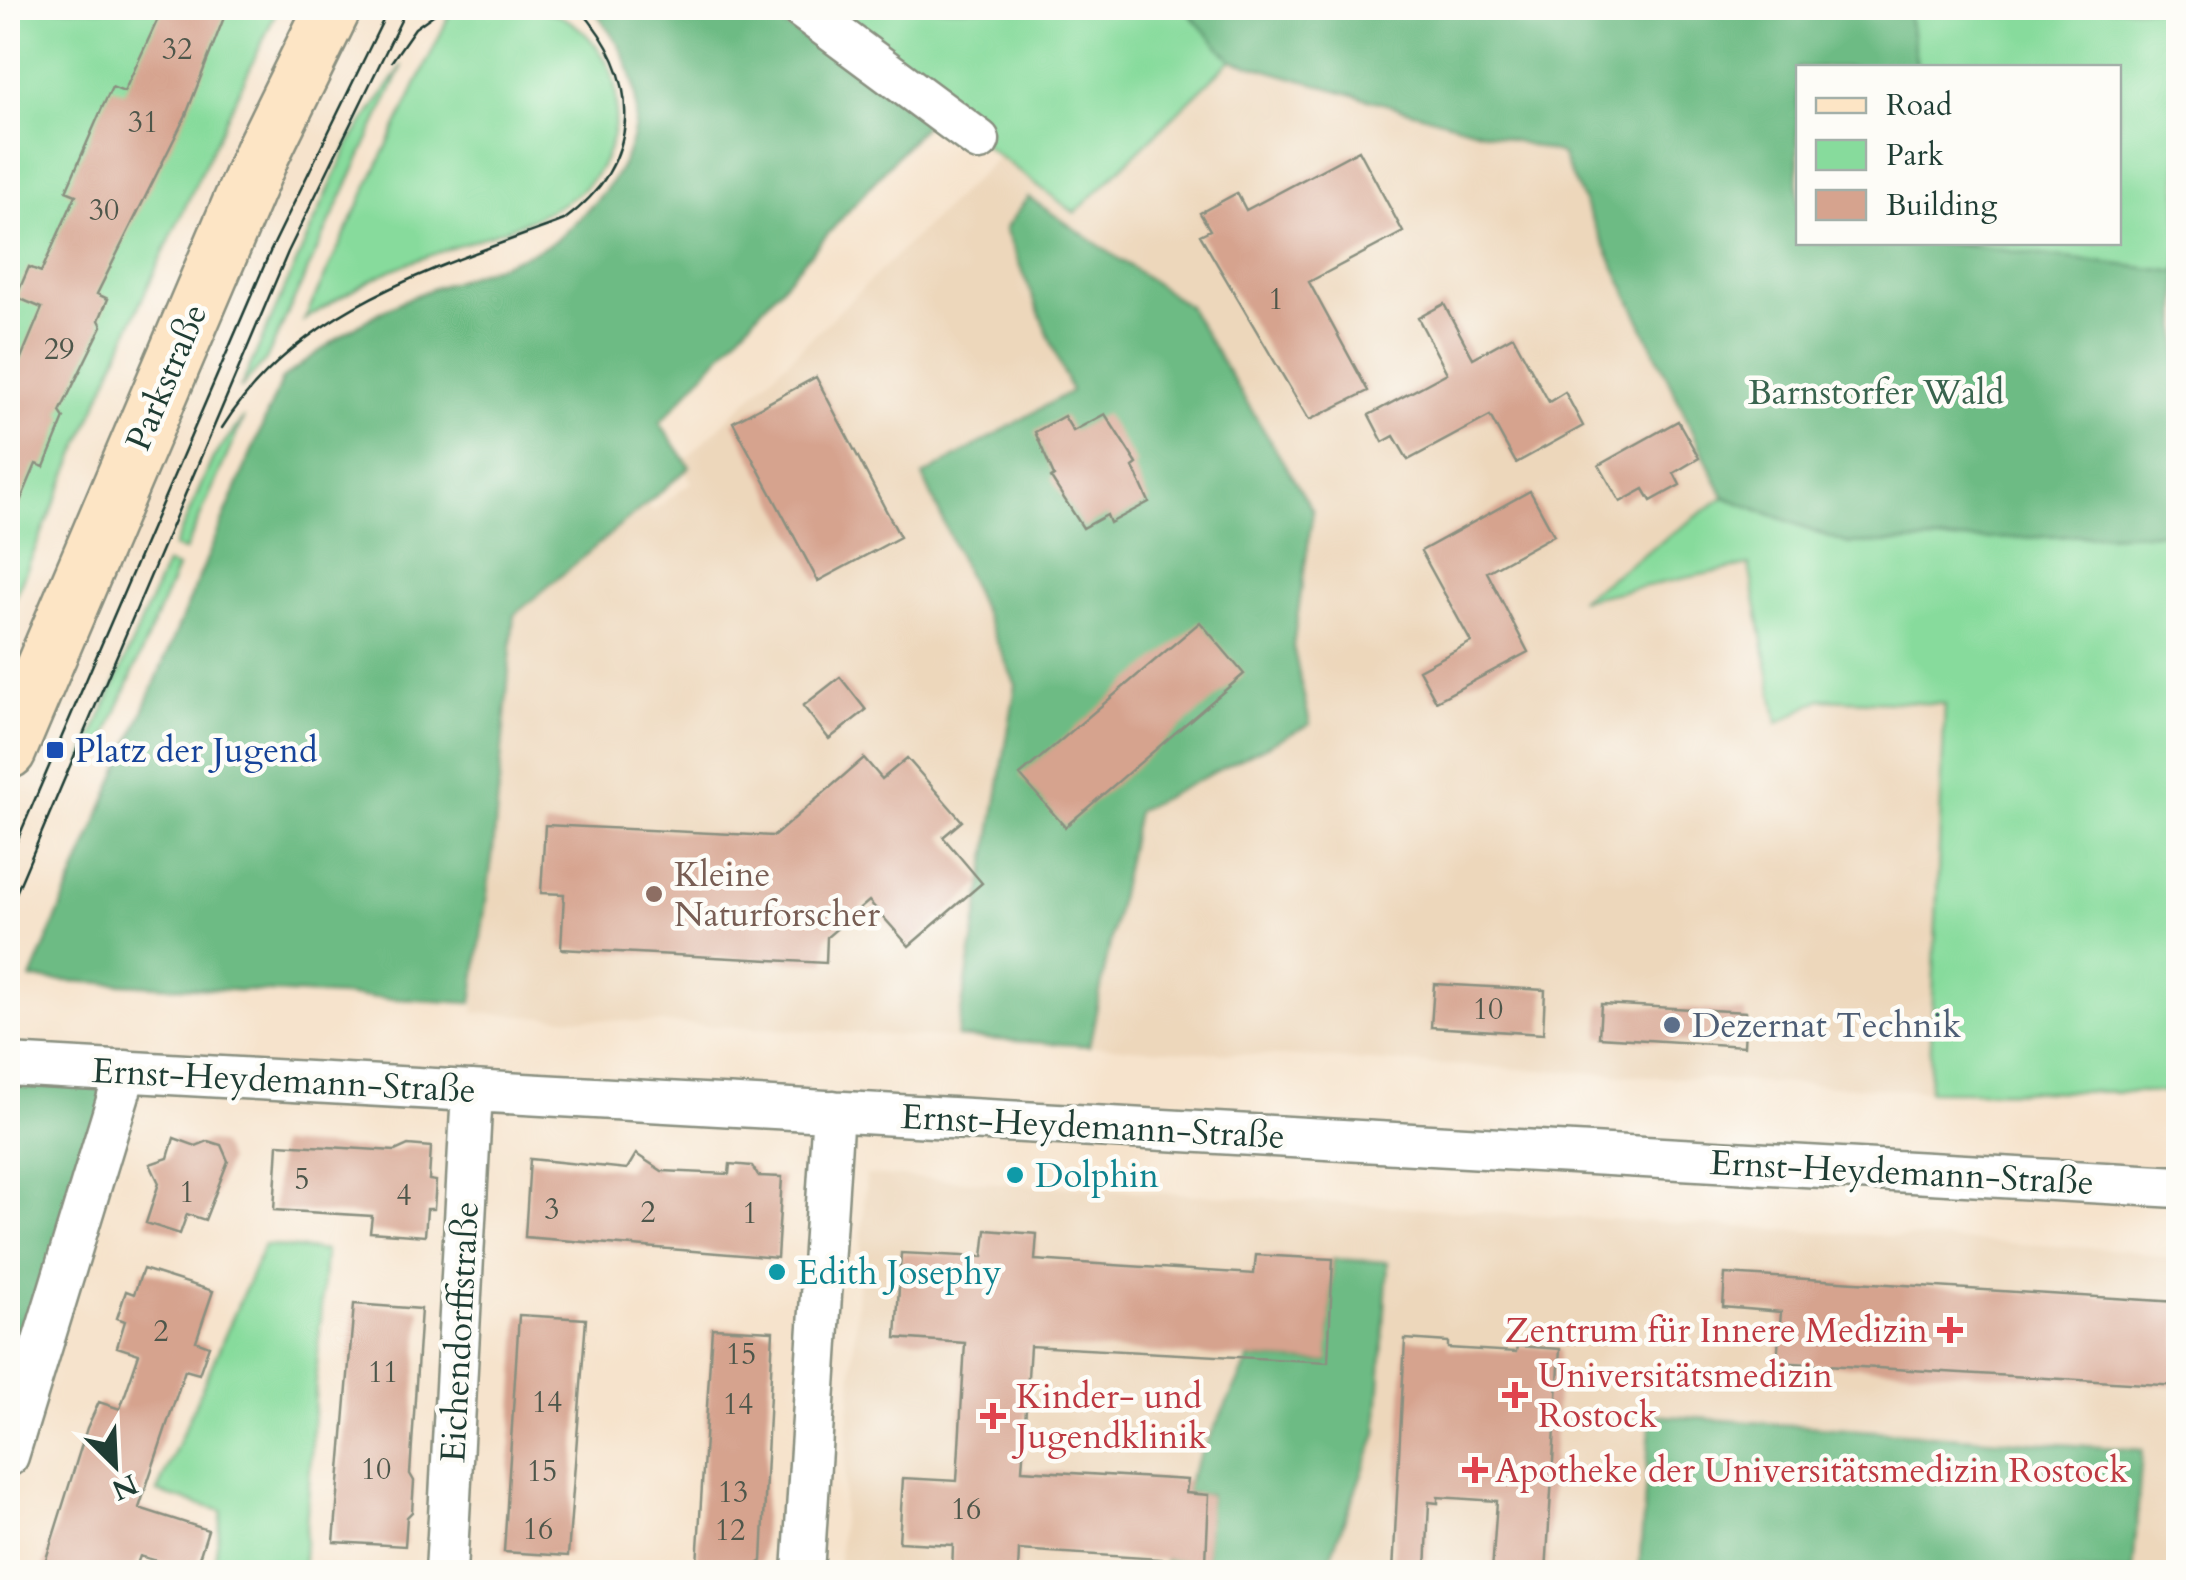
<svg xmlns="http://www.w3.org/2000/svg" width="2186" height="1580" font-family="Cardo,serif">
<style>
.built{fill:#edd7bb}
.green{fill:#87db9c;stroke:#538c68;stroke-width:2.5}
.forest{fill:#6dbb84;stroke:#467c5c;stroke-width:2.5}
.building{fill:#d6a38e}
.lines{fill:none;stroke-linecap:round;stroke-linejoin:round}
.street-casing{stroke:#8a9080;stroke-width:45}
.secondary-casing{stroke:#8a9080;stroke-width:60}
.street{stroke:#fff;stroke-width:40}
.secondary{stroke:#fde5c5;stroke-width:55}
.tram{stroke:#1f3d34;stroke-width:2.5}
.transit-dot{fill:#1a4fb4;stroke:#fdfcf7;stroke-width:4}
.education-dot{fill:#8d6e63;stroke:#fdfcf7;stroke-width:4}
.service-dot{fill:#5c6f8a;stroke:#fdfcf7;stroke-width:4}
.culture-dot{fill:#0f9aa8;stroke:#fdfcf7;stroke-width:4}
.health-dot{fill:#e0444e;stroke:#fdfcf7;stroke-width:4}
.labels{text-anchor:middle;stroke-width:9;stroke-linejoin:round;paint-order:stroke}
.number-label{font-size:30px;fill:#4d564a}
.street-label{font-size:35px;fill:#1f3d34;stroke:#fdfcf7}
.park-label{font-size:35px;fill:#39644e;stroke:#fdfcf7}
.transit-label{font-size:35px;fill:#164399;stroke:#fdfcf7;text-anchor:start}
.education-label{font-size:35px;fill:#785e54;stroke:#fdfcf7;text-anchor:start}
.service-label{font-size:35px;fill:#4e5e75;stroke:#fdfcf7;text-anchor:start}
.culture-label{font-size:35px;fill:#0d838f;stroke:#fdfcf7;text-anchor:start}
.health-label{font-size:35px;fill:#be3a42;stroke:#fdfcf7;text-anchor:start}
</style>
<rect width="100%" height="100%" fill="#fdfcf7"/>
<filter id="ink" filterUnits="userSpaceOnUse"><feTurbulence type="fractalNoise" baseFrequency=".01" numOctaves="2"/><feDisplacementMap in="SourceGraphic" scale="20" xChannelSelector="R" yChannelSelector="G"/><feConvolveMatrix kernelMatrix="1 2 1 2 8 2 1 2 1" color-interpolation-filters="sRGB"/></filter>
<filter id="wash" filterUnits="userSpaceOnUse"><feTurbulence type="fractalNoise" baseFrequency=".0048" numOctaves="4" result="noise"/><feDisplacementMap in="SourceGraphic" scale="40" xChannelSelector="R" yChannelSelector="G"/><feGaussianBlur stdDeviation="2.25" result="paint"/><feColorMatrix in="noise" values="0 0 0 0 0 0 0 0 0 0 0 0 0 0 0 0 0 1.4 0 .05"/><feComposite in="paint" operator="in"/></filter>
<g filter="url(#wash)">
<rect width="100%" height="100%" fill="#f6e3cc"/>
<path class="built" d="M 1184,8 L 1232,60 L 1561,154 L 1724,497 L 1581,599 L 1749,565 L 1821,699 L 1945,704 L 1929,1091 L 474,1013 L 514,615 L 643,501 L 653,511 L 692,482 L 680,465 L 1006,149 Z
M 866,1175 L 2125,1250 L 2178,1260 L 2178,1572 L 838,1572 Z"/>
<path class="green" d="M 8,8 L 278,8 L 141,301 L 8,613 Z
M 464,8 C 533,8 570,0 607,62 C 625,98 616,155 587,185 C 552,222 441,248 391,270 C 361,284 332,302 304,320 L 451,12 Z
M 801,8 L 1184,8 L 1231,60 L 1075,213 Z
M 1908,8 L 2178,8 L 2178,272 L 1945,243 L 2118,242 L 2118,68 L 1917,67 Z
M 403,65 L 266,360 L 240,389 L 350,142 Z
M 244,417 L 185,551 L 174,547 L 213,458 Z
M 1724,497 L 1849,544 L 2178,532 L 2178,1092 L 1929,1091 L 1945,704 L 1821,699 L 1778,723 L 1749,565 L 1579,600 Z
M 166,564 L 177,568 L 95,763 L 83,758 Z
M 264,1245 L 325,1251 L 303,1572 L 213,1572 L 222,1511 L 157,1492 Z"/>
<path class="forest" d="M 591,8 L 758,8 L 929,120 L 660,423 L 690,467 L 514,615 L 493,851 L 472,1003 L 31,979 L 282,379 C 321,350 360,320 405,300 C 451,279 502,268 548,245 C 561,239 572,225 582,215 C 651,152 654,76 591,8 Z
M 1184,8 L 1908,8 L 1917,67 L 1798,68 L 1798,242 L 1945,243 L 2178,272 L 2178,532 L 1849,544 L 1724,497 L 1561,154 L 1231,60 Z
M 1028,197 L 1188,306 L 1313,511 L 1293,646 L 1310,724 L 1137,811 L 1089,1046 L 957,1037 L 1016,685 L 923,476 L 1071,391 L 1005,229 Z
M 8,1078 L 113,1085 L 8,1400 Z
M 1333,1259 L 1388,1262 L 1377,1434 L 1329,1560 L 1331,1572 L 1168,1572 L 1165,1559 L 1206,1561 L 1209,1495 L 1186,1493 L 1188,1480 L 1250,1358 L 1327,1362 Z
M 1651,1415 L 2142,1450 L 2133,1572 L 1639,1572 Z"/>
<g id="blocks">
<path class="building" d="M 163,8 L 210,8 L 225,15 L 186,115 L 97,294 L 108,299 L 99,320 L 102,326 L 60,412 L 64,418 L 44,467 L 36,464 L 8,530 L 8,389 L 42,308 L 16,297 L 29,267 L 41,272 L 76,195 L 66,191 L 102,108 L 112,87 L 124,92 Z
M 1359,150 L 1403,232 L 1309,282 L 1368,391 L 1309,420 L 1200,235 L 1210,230 L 1200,213 L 1237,193 L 1246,210 Z
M 1444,304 L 1473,358 L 1513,336 L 1549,402 L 1565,392 L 1583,426 L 1516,463 L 1490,416 L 1408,460 L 1394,436 L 1383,442 L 1369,415 L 1447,373 L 1418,318 Z
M 816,377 L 900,537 L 818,581 L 733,422 Z
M 1105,414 L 1137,464 L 1133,467 L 1149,502 L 1110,523 L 1107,515 L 1083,528 L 1051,478 L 1054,476 L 1035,432 L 1064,416 L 1073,431 Z
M 1678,421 L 1699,458 L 1674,473 L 1680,485 L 1651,501 L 1644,489 L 1620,502 L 1599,465 Z
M 1530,491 L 1554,535 L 1487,572 L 1528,652 L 1436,701 L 1419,670 L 1471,642 L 1421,551 Z
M 1200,622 L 1244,674 L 1065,827 L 1020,775 Z
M 840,677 L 866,710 L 829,739 L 803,706 Z
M 864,758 L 882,779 L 907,758 L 962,821 L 943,837 L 982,883 L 909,946 L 869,901 L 827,937 L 826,963 L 561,949 L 564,894 L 541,893 L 545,825 L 774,836 Z
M 1434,984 L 1545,990 L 1543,1034 L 1431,1027 Z
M 1601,1004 L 1746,1012 L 1744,1046 L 1599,1037 Z
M 174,1138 L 196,1146 L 208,1141 L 221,1145 L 228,1161 L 205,1220 L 187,1214 L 180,1234 L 146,1223 L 159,1183 L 150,1164 L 168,1158 Z
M 278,1144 L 395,1151 L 408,1145 L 431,1147 L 429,1180 L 436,1181 L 434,1209 L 427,1209 L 425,1236 L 370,1232 L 372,1216 L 274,1210 Z
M 636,1154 L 662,1171 L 729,1174 L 730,1164 L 752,1166 L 758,1176 L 782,1177 L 777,1258 L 525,1237 L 530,1159 L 627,1169 Z
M 986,1230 L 1037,1234 L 1035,1260 L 1254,1274 L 1256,1255 L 1333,1259 L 1328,1362 L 1030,1346 L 1022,1470 L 1188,1480 L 1186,1493 L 1209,1495 L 1206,1562 L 1019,1550 L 1018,1572 L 952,1572 L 953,1545 L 899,1542 L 903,1478 L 957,1481 L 965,1343 L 896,1338 L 901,1253 L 983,1257 Z
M 143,1269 L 213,1291 L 196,1341 L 209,1346 L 199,1374 L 185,1370 L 139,1508 L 208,1530 L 201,1552 L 194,1572 L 140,1556 L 134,1572 L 42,1572 L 87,1428 L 99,1402 L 120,1409 L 139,1354 L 117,1347 L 125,1321 L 117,1318 L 126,1291 L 134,1294 Z
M 1725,1274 L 2178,1302 L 2178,1386 L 1777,1362 L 1781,1312 L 1723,1307 Z
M 354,1304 L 421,1309 L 410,1474 L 414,1481 L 412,1512 L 407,1517 L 405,1546 L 334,1542 Z
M 519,1315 L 586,1319 L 568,1556 L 504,1552 Z
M 712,1328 L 773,1331 L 762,1561 L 752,1568 L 697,1564 Z
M 1405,1339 L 1448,1342 L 1448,1348 L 1516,1352 L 1517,1346 L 1560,1349 L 1546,1572 L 1492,1572 L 1497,1501 L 1438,1497 L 1438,1503 L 1429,1502 L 1426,1572 L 1393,1572 Z"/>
</g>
</g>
<g filter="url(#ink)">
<use href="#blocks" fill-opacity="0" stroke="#8a9080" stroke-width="2.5"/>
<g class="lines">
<g class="street-casing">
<path id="street" d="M 801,8 L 979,140
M 8,1065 L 2178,1187
M 8,1456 L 126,1071
M 446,1572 L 472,1091
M 803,1572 L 833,1111"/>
</g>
<g class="secondary-casing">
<path id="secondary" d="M 8,751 L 262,153 L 333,8"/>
</g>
<use href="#street" class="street"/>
<use href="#secondary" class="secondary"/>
<path class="tram" d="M 392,61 L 415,28 L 443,8
M 222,428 C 299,306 437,268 564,220 C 644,161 642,79 579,8
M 8,862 L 270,252 L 389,8
M 8,912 L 288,252 L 407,8"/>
</g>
</g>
<rect class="transit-dot" x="45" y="740" width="20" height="20" rx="5"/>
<circle class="education-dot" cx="654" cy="894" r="10"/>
<circle class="service-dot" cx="1672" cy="1025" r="10"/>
<g class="culture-dot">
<circle cx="1015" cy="1175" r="10"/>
<circle cx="777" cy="1272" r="10"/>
</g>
<g class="health-dot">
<path d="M1945 1315h10v10h10v10h-10v10h-10v-10h-10v-10h10z"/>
<path d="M1510 1380h10v10h10v10h-10v10h-10v-10h-10v-10h10z"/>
<path d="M988 1401h10v10h10v10h-10v10h-10v-10h-10v-10h10z"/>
<path d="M1470 1455h10v10h10v10h-10v10h-10v-10h-10v-10h10z"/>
</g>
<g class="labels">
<g class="number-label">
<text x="177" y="59">32</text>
<text x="143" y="132">31</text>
<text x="104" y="220">30</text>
<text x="1276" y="309">1</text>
<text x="59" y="359">29</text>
<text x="1488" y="1019">10</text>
<text x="302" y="1189">5</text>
<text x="187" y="1202">1</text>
<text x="404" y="1205">4</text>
<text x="552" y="1219">3</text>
<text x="648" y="1222">2</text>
<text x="750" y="1223">1</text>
<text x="161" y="1341">2</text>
<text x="741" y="1364">15</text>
<text x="383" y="1382">11</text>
<text x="547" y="1412">14</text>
<text x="738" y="1414">14</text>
<text x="376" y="1479">10</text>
<text x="542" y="1481">15</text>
<text x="733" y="1502">13</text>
<text x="966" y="1519">16</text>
<text x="538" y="1539">16</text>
<text x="730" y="1540">12</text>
</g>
<g class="street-label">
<text transform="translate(166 377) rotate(-67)" y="12">Parkstraße</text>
<text transform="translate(284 1080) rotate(3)" y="12">Ernst-Heydemann-Straße</text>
<text transform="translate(1093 1126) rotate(3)" y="12">Ernst-Heydemann-Straße</text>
<text transform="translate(1902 1172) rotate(3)" y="12">Ernst-Heydemann-Straße</text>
<text transform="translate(459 1332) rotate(-87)" y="12">Eichendorffstraße</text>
</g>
<g class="park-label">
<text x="1876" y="404">Barnstorfer Wald</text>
</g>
<g class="transit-label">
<text x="75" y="762">Platz der Jugend</text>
</g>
<g class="education-label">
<text x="674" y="886">Kleine<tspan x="674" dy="40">Naturforscher</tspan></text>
</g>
<g class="service-label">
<text x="1692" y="1037">Dezernat Technik</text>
</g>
<g class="culture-label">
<text x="1035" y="1187">Dolphin</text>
<text x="797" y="1284">Edith Josephy</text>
</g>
<g class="health-label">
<text x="1928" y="1342" text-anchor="end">Zentrum für Innere Medizin</text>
<text x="1538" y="1387">Universitätsmedizin<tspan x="1538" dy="40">Rostock</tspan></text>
<text x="1016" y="1408">Kinder- und<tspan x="1016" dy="40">Jugendklinik</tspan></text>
<text x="1495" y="1482">Apotheke der Universitätsmedizin Rostock</text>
</g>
</g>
<rect width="2186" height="1580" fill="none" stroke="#fdfcf7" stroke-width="40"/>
<rect x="1796" y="65" width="325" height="180" fill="#fdfcf7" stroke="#a4b0a9" stroke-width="2.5"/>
<rect x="1816" y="98" width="50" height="15" fill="#fde5c5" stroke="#a4b0a9" stroke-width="2.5"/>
<text x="1886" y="115" font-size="30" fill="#1f3d34">Road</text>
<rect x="1816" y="140" width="50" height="30" fill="#87db9c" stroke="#a4b0a9" stroke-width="2.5"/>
<text x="1886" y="165" font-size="30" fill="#1f3d34">Park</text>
<rect x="1816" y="190" width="50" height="30" fill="#d6a38e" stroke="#a4b0a9" stroke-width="2.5"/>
<text x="1886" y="215" font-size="30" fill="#1f3d34">Building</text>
<g transform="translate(115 1465) rotate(156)" stroke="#fdfcf7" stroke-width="8" paint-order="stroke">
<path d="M0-8L18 38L0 25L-18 38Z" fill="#1f3d34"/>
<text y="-15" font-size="28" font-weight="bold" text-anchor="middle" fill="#1f3d34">N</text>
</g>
</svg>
